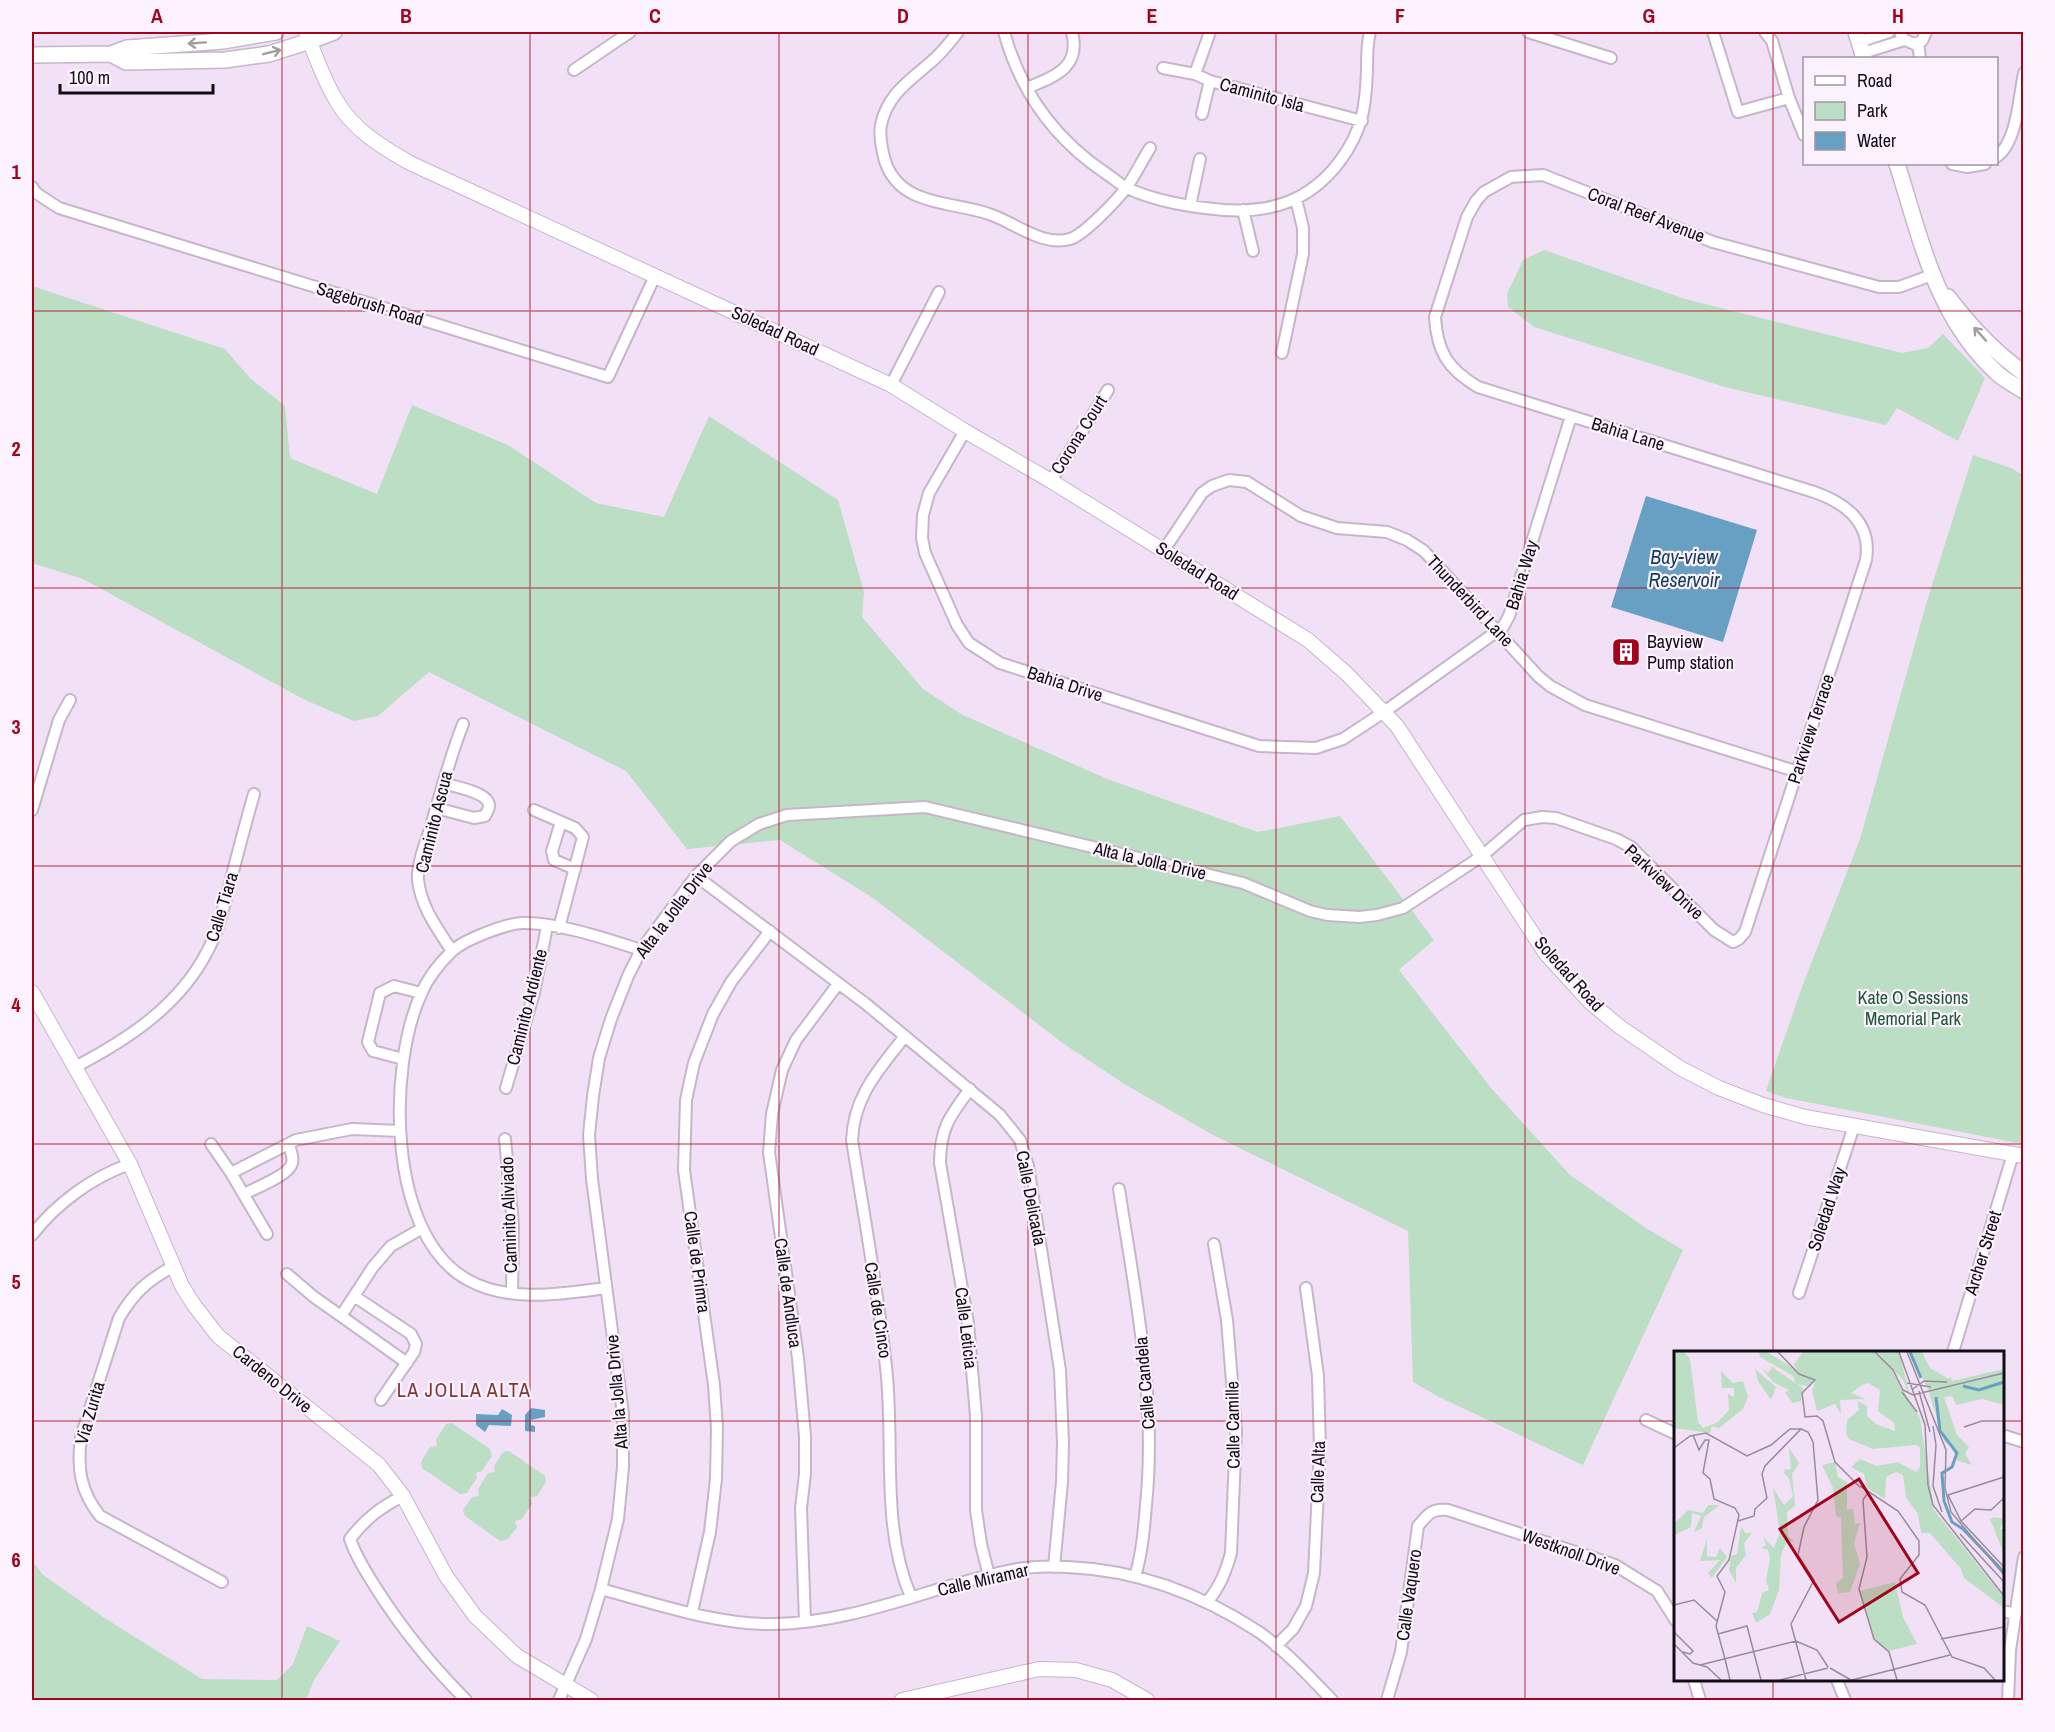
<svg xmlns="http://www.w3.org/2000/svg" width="2055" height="1732" font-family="'Archivo Narrow',sans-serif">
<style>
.green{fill:#bcdec4}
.water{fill:#68a0c4}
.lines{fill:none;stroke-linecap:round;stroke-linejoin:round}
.minor-casing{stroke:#c6b6c9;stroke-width:14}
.tertiary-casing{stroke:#c6b6c9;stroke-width:16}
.secondary-casing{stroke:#c6b6c9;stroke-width:18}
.minor{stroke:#fff;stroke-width:10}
.tertiary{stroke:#fff;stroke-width:14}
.secondary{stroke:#fff;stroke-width:15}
.oneway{stroke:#a09ea1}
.grid{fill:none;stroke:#a2051b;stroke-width:1.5;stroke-opacity:0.55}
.labels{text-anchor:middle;stroke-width:4.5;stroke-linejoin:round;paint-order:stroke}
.street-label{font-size:18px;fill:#120d13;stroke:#fcf1fe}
.poi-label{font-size:18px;fill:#120d13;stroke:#fcf1fe;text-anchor:start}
.park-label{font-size:18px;fill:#1c5732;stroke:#fcf1fe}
.water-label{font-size:20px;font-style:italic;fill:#103e57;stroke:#fcf1fe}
.neighbourhood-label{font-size:20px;letter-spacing:1.5px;fill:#7f3835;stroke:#fcf1fe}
.inset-river{fill:none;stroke:#68a0c4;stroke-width:3}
.inset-road{fill:none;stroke:#988c9b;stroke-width:1.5}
.view{fill:#a2051b;fill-opacity:0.15;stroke:#a2051b;stroke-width:3}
.inset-edge{fill:none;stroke:#120d13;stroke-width:3}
.neatline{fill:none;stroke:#a2051b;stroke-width:2}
.grid-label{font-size:20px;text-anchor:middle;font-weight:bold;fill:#a2051b}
</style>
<rect width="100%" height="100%" fill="#f2e1f6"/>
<path class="green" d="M 1544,250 L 1685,299 L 1902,353 L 1928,348 L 1943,334 L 1985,378 L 1958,441 L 1897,408 L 1886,425 L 1725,387 L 1534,327 L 1508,307 L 1507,294 L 1523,260 Z
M 32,286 L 225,349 L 250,378 L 285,406 L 290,458 L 377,494 L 412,405 L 508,445 L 596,503 L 664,517 L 709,416 L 838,500 L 864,592 L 862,617 L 923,689 L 961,714 L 1107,779 L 1258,832 L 1340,816 L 1434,940 L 1399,970 L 1492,1089 L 1570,1175 L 1646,1228 L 1683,1250 L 1583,1465 L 1439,1397 L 1413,1382 L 1408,1231 L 1213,1135 L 1126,1085 L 1064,1044 L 873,898 L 780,840 L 687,849 L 626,771 L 429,672 L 378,716 L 354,721 L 305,700 L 83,579 L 32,563 Z
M 1973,455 L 2011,468 L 2023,475 L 2023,1144 L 1786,1098 L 1766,1091 L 1803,984 L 1860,839 L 1927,601 Z
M 452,1423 L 490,1449 L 492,1456 L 482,1471 L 476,1473 L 477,1478 L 467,1493 L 460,1494 L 422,1468 L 421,1462 L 430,1447 L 437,1446 L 436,1440 L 446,1424 Z
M 509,1451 L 545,1476 L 546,1482 L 537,1496 L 531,1497 L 532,1504 L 522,1519 L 515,1521 L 517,1527 L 508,1539 L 500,1541 L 465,1516 L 463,1510 L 472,1497 L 479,1496 L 478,1489 L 488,1473 L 495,1472 L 494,1466 L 503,1452 Z
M 32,1560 L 43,1575 L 106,1619 L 202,1679 L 277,1680 L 293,1664 L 307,1626 L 340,1641 L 314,1680 L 306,1700 L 32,1700 Z"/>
<path class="water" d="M 1646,496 L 1757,530 L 1723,642 L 1611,607 Z
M 531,1408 L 545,1410 L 545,1417 L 531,1420 L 531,1425 L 535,1426 L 535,1432 L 525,1431 L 525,1415 Z
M 502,1409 L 512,1415 L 511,1426 L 489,1425 L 485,1432 L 476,1425 L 476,1414 L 498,1415 Z"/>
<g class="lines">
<g class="minor-casing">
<path id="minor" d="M 958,32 C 950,42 941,54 931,62 C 909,81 887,95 881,125 C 879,136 882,150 885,161 C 900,207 952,201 989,214 C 1014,222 1042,247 1070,239 C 1084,235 1117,200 1127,187 C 1135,175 1142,161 1150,148
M 1004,32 C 1020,90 1054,138 1104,172 C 1112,177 1119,184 1127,188 C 1157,202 1191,207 1224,210 C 1272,213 1310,201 1340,161 C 1363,130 1366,105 1367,68 C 1367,55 1367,43 1370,32
M 1528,32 L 1611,58
M 1713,32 L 1738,112 L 1789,98
M 1765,32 L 1772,41 L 1789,98 L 1804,135
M 1900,32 L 1903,39 L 1914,44 L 1922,41 L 1926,32
M 1859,42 L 1889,32
M 1918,43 L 1920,58
M 1863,53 L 1904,40
M 1163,68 L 1195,74 L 1210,81 L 1362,121
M 574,70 L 630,32
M 1195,74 L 1210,32
M 1027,88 C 1055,76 1081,68 1072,32
M 1202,114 L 1210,81
M 1996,157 C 2017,144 2019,96 2024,73
M 1952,164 L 1967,167 L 1985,164
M 32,187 L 36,193 L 59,208 L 608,377 L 655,276
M 1190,206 L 1200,159
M 1243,210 L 1253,251
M 1282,353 L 1303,254 L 1303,228 L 1296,199
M 891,385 L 939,292
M 965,431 L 929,493 L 923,515 L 922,538 L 925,553 L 957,625 L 969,643 L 1000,663 L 1259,746 L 1316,748 L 1343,739 L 1384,712 L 1503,627 L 1509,616 L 1571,416
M 1051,481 L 1108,390
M 1164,550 L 1202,493 L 1212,486 L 1229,480 L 1247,482 L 1301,516 L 1337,528 L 1387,532 L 1407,540 L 1424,551 L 1538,676 L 1550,686 L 1585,705 L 1798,772
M 436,808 L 474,818 L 485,816 C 487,811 491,807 488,802 C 484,792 453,786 443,783
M 32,810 L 59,720 L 70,700
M 534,810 L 575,828 L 583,837 L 559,928
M 561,822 L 552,851 L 554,860 L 575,869
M 696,876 L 866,1004 L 1000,1115 L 1020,1140 L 1028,1166 L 1060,1370 L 1063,1443 L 1062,1482 L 1054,1567
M 452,951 C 437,928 421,907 418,880 C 417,863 426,842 431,826 C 441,791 450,757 463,724
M 905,1036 C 879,1070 854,1095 852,1140 C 864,1216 878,1291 886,1367 C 895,1443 880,1525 911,1597
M 403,1059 L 373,1051 L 368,1042 L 380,993 L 394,986 L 421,993
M 75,1067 C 127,1040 179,1006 207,952 C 218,932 223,909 229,887 C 237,856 245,825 254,794
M 506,1088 L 534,993 L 547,926
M 970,1089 C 950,1116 940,1128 940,1163 L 968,1323 L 976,1416 L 976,1510 L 981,1544 L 989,1576
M 505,1139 L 513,1225 L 512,1293
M 211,1144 L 231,1173 L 296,1140 L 352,1129 L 400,1131
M 231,1173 L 267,1234
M 1119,1189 C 1135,1294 1157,1398 1146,1505 C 1144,1530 1142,1553 1135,1577
M 244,1194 C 255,1188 290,1175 292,1163 C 294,1157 290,1150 289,1144
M 32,1235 C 56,1204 92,1177 130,1164
M 174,1266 C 148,1280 134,1292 119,1318 L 81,1437 C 77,1468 80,1491 100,1516 L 222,1582
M 287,1274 L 314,1297 L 341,1316
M 606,1288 C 562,1294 509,1303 468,1280 C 387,1236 387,1066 422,992 C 428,978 440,963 451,952 C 463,940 505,924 522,923 C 557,922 607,939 641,950
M 1799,1293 L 1854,1126
M 354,1296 L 411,1334 L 416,1344 L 414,1352 L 381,1400
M 1953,1352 L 2013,1154
M 407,1363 L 341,1316 L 373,1267 L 391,1246 L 421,1229
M 1646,1420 L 1676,1434
M 2002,1435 L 2024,1442
M 403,1496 C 381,1507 365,1519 350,1539 C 356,1557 366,1572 376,1588 C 402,1629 432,1666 466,1700
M 601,1589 C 656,1604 718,1625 774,1624 C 859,1623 936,1584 1018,1569 C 1034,1566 1052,1566 1068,1567 C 1137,1570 1201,1594 1259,1632 C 1286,1651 1309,1676 1332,1700
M 1207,1602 C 1220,1587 1226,1571 1231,1553 L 1236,1431 L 1227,1320 L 1214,1244
M 2002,1611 L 2016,1614
M 692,1612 L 710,1532 L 716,1479 L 717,1428 L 714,1385 L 684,1170 L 686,1100 L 694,1063 L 713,1014 L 731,982 L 770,931
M 805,1621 L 801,1508 L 805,1474 L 805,1436 L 798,1358 L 769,1152 L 772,1114 L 782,1070 L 796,1040 L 838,984
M 1276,1646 L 1293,1629 L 1306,1606 L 1314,1573 L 1320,1448 L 1318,1376 L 1306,1288
M 1694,1680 L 1700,1700
M 1837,1680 L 1845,1700
M 559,1700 L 586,1639 L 601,1589 L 618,1519 L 623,1467 L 623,1414 L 592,1179 L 589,1135 L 593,1096 L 599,1058 L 611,1019 L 628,976 L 641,950 L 696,876 L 731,841 L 759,824 L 787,815 L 925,807 L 1243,883 L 1310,911 L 1327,915 L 1359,917 L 1377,915 L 1403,908 L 1482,856 L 1524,820 L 1542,817 L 1556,818 L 1616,839 L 1631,847 L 1714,930 L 1733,942 L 1739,939 L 1745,932 L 1866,560 C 1872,523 1846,503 1814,492 L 1478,387 C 1448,369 1437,352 1435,317 L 1467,217 L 1476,201 L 1484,192 L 1511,177 L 1543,175 L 1713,242 L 1879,287 L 1899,287 L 1932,275
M 1387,1700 L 1401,1652 L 1418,1526 C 1428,1514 1432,1508 1448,1510 L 1615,1565 L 1657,1591 L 1676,1621
M 2008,1700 L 2010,1650 L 2024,1557"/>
</g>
<g class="tertiary-casing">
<path id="tertiary" d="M 306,32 C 315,54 323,79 336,100 C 352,129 382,147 410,163 L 891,385 L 965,431 L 1051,481 L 1308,640 L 1347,674 L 1397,726 L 1546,954 L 1591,1003 L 1620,1027 L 1680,1068 L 1719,1088 L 1763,1105 L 1805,1117 L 2024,1156
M 32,992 L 130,1164 L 182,1286 L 194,1305 L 218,1336 L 379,1465 L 403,1496 L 446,1576 L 475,1616 L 517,1656 L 591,1700
M 902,1700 L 1039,1669 L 1076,1670 L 1112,1680 L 1147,1700"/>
</g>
<g class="secondary-casing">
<path id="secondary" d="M 1856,32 L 1864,58
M 111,54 L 126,62 L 225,60 L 269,54 L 310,41 L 334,32
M 32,55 L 111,54 L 127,48 L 223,41 L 276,32
M 1897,164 C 1921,239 1936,317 1997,373 C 2004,380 2015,385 2024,391
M 1948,297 C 1970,326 1994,352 2024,373"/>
</g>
<use href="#minor" class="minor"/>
<use href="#tertiary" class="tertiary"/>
<use href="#secondary" class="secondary"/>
</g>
<defs><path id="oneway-shaft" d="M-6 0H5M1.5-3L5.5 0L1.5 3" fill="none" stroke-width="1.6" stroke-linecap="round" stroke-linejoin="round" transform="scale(1.5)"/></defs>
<g class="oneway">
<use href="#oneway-shaft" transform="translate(197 43) rotate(176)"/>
<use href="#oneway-shaft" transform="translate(272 52) rotate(-14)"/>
<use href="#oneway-shaft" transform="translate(1980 334) rotate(-132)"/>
</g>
<path class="grid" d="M 282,32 L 282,1700M 530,32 L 530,1700M 779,32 L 779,1700M 1028,32 L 1028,1700M 1276,32 L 1276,1700M 1525,32 L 1525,1700M 1773,32 L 1773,1352M 32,311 L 2024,311M 32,588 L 2024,588M 32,866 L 2024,866M 32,1144 L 2024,1144M 32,1421 L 1676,1421M 2002,1421 L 2024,1421M 1773,1680 L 1773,1700"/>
<defs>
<g id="building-square" transform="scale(1.5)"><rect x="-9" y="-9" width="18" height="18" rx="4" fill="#a2051b" stroke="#fcf1fe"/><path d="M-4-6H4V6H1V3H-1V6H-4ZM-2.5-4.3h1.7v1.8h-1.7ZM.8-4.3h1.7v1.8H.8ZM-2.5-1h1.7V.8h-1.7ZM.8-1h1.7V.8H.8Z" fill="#fff"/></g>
</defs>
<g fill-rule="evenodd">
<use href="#building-square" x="1626" y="652"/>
</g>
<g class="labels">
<g class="street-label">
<text transform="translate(1262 95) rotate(15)" y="6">Caminito Isla</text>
<text transform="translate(1646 215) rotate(21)" y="6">Coral Reef Avenue</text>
<text transform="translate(370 304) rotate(17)" y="6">Sagebrush Road</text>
<text transform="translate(775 331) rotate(25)" y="6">Soledad Road</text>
<text transform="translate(1628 434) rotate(17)" y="6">Bahia Lane</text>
<text transform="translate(1079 435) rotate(-58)" y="6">Corona Court</text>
<text transform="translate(1197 571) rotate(32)" y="6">Soledad Road</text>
<text transform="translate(1522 575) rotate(-73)" y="6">Bahia Way</text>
<text transform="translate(1470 601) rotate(47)" y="6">Thunderbird Lane</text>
<text transform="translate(1065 684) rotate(18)" y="6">Bahia Drive</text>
<text transform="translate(1811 729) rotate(-72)" y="6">Parkview Terrace</text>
<text transform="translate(434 822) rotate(-76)" y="6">Caminito Ascua</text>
<text transform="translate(1150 861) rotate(13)" y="6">Alta la Jolla Drive</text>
<text transform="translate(1664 882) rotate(43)" y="6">Parkview Drive</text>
<text transform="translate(222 907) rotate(-73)" y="6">Calle Tiara</text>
<text transform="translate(674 910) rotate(-53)" y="6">Alta la Jolla Drive</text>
<text transform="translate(1569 974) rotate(48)" y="6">Soledad Road</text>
<text transform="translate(527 1007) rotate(-76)" y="6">Caminito Ardiente</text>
<text transform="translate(1031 1198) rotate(79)" y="6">Calle Delicada</text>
<text transform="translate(1827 1209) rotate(-72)" y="6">Soledad Way</text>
<text transform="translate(509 1215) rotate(-92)" y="6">Caminito Aliviado</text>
<text transform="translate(1983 1253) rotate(-73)" y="6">Archer Street</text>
<text transform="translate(697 1262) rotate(82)" y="6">Calle de Primra</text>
<text transform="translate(788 1293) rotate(82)" y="6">Calle de Andluca</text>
<text transform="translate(878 1310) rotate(81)" y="6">Calle de Cinco</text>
<text transform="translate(966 1328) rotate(83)" y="6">Calle Leticia</text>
<text transform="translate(272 1379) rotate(39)" y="6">Cardeno Drive</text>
<text transform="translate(1145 1383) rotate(-95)" y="6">Calle Candela</text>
<text transform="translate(617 1392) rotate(-95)" y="6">Alta la Jolla Drive</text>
<text transform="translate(90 1413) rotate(-74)" y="6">Via Zurita</text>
<text transform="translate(1233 1425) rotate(-91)" y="6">Calle Camille</text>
<text transform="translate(1318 1472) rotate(-88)" y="6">Calle Alta</text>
<text transform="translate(1571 1552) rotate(20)" y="6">Westknoll Drive</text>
<text transform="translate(983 1580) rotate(-13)" y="6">Calle Miramar</text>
<text transform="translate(1409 1595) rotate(-82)" y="6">Calle Vaquero</text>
</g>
<g class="poi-label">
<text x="1647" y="648">Bayview<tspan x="1647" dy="21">Pump station</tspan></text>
</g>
<g class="park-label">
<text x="1913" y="1004">Kate O Sessions<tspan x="1913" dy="21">Memorial Park</tspan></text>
</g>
<g class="water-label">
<text x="1684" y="564">Bay-view<tspan x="1684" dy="23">Reservoir</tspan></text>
</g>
<g class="neighbourhood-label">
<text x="464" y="1397">LA JOLLA ALTA</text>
</g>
</g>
<g transform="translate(1674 1351)">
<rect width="330" height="330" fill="#f2e1f6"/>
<path d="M 0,1 L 10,1 L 16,8 L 24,71 L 29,77 L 44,71 L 55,59 L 54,43 L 60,46 L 60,37 L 48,37 L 47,20 L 59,32 L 69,30 L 74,46 L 69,58 L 45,77 L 38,75 L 36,82 L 0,77 ZM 85,1 L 93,1 L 140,30 L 133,35 L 122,33 L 119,25 L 86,6 ZM 129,1 L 200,1 L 215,15 L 246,67 L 260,159 L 330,247 L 330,257 L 290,227 L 287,218 L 256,182 L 247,182 L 244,163 L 232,147 L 229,124 L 222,121 L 212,126 L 211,148 L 193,137 L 190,123 L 177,116 L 186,108 L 203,115 L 224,111 L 242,121 L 246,116 L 246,97 L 242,94 L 199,98 L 175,88 L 172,83 L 173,69 L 185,59 L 184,50 L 193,55 L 193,65 L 202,73 L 221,80 L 220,72 L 204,60 L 206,39 L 194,32 L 188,34 L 177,42 L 191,48 L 166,49 L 167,63 L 161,53 L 143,60 L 138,40 L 141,31 L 123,20 L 120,13 ZM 203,1 L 225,1 L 237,49 L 229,29 ZM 236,1 L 248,1 L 256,17 L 275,28 L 277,26 L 278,30 L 330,18 L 330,54 L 308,48 L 282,54 L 278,45 L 270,46 L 283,84 L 295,96 L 291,103 L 298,114 L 284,110 L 276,93 L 271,92 L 253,36 ZM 87,16 L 94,22 L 98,16 L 129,37 L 127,50 L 119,52 L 111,42 L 115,39 L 99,31 ZM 81,18 L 102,36 L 97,49 L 84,30 ZM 115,97 L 125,112 L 118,123 L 121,155 L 113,161 L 114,185 L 120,190 L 112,192 L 107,204 L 105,239 L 96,263 L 82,272 L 78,262 L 83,261 L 88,242 L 95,239 L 92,229 L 96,207 L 94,199 L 87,197 L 92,194 L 89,186 L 100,197 L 106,181 L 99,137 L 110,154 L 119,145 L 115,127 L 110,122 L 111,118 L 117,119 ZM 161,111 L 164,126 L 173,131 L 173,159 L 179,158 L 181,173 L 186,172 L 180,192 L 186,213 L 176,241 L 164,242 L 162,232 L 169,227 L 167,167 L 162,165 L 159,137 L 148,114 ZM 34,154 L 46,154 L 30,166 L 28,177 L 20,181 L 27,165 L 18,162 L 17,176 L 0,184 L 0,173 L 14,159 L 29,162 ZM 320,166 L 330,168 L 326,178 L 330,178 L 330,203 L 316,168 ZM 67,175 L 71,182 L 78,182 L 70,192 L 72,204 L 62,217 L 62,232 L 55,219 L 57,205 L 63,203 ZM 33,188 L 33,205 L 42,206 L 46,197 L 53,206 L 38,227 L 34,222 L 46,209 L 26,210 ZM 221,231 L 229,266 L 243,293 L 215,300 L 201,290 L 186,240 Z" fill="#bcdec4"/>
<path class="inset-river" d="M 236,1 L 247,27M 289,35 L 305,39 L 330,31M 262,46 L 266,80 L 283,102 L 278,116 L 268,122 L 270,150 L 278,171 L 289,178M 289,178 L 330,221"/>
<path class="inset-road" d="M 104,1 L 125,23 L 141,29 L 128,42 L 131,65M 201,1 L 219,19 L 229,39 L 239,44 L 330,22M 225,1 L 251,74 L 254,134 L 259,154 L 330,245M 233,1 L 272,99 L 271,137 L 277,161 L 330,224M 233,32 L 257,36M 239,38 L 250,30 L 273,31M 245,40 L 256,81M 228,41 L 243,61M 130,66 L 143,65 L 149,70 L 161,111 L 186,136M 259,75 L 262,94 L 259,135 L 268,161M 290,76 L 308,70 L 330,70M 19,84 L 25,99 L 31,89 L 35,89 L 29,122 L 36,128 L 40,148 L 61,157 L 65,164 L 55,209 L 43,225 L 51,241 L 42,275 L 51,308M 0,97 L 16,85 L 32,82 L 73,105 L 97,94 L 116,78 L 127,78M 330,126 L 274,144 L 287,170 L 301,158 L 317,159 L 330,147M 186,135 L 224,160 L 245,190 L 245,204 L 226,228 L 228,241 L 251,254 L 278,306 L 310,317 L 321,329M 193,143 L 189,149 L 193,206 L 185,238 L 200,288 L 215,301 L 223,329M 64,170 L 80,165 L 81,158 L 93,147 L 88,123 L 91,115 L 127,78 L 134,81 L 139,91 L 144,149 L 130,176 L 124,204 L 140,229 L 117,273 L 132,329M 287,170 L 330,216M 286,183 L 330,231M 0,254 L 20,249 L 43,270M 0,281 L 19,300 L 16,303 L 9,301M 44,283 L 73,275 L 87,329M 267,288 L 330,276M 0,293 L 19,312 L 33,316 L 47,329M 51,308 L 56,329M 26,314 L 122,290 L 143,299 L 154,316M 156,317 L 177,329M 106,329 L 154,317M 178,329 L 276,304"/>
<path class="view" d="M 185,128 L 244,222 L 165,271 L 106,178 Z"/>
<rect width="330" height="330" class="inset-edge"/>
</g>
<rect width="2055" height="1732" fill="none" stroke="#fcf1fe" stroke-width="66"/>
<rect x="1803" y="57" width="195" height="108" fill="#fcf1fe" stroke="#9e96a0" stroke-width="1.5"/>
<rect x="1815" y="76" width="30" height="9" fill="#ffffff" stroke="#9e96a0" stroke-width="1.5"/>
<text x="1857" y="87" font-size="18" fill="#120d13">Road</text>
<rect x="1815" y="102" width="30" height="18" fill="#bcdec4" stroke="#9e96a0" stroke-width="1.5"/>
<text x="1857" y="117" font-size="18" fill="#120d13">Park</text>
<rect x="1815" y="132" width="30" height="18" fill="#68a0c4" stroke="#9e96a0" stroke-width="1.5"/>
<text x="1857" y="147" font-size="18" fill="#120d13">Water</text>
<path d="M60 84v9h153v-9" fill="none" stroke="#120d13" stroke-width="3"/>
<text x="69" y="84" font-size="18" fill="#120d13" stroke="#fcf1fe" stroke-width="4.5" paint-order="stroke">100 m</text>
<rect x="33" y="33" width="1989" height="1666" class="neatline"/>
<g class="grid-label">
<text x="157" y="23">A</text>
<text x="406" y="23">B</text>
<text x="655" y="23">C</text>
<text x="903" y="23">D</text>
<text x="1152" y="23">E</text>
<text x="1400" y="23">F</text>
<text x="1649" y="23">G</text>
<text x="1898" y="23">H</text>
<text x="16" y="179">1</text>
<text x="16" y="456">2</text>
<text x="16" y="734">3</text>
<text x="16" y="1012">4</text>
<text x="16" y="1289">5</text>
<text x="16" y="1567">6</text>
</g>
</svg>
